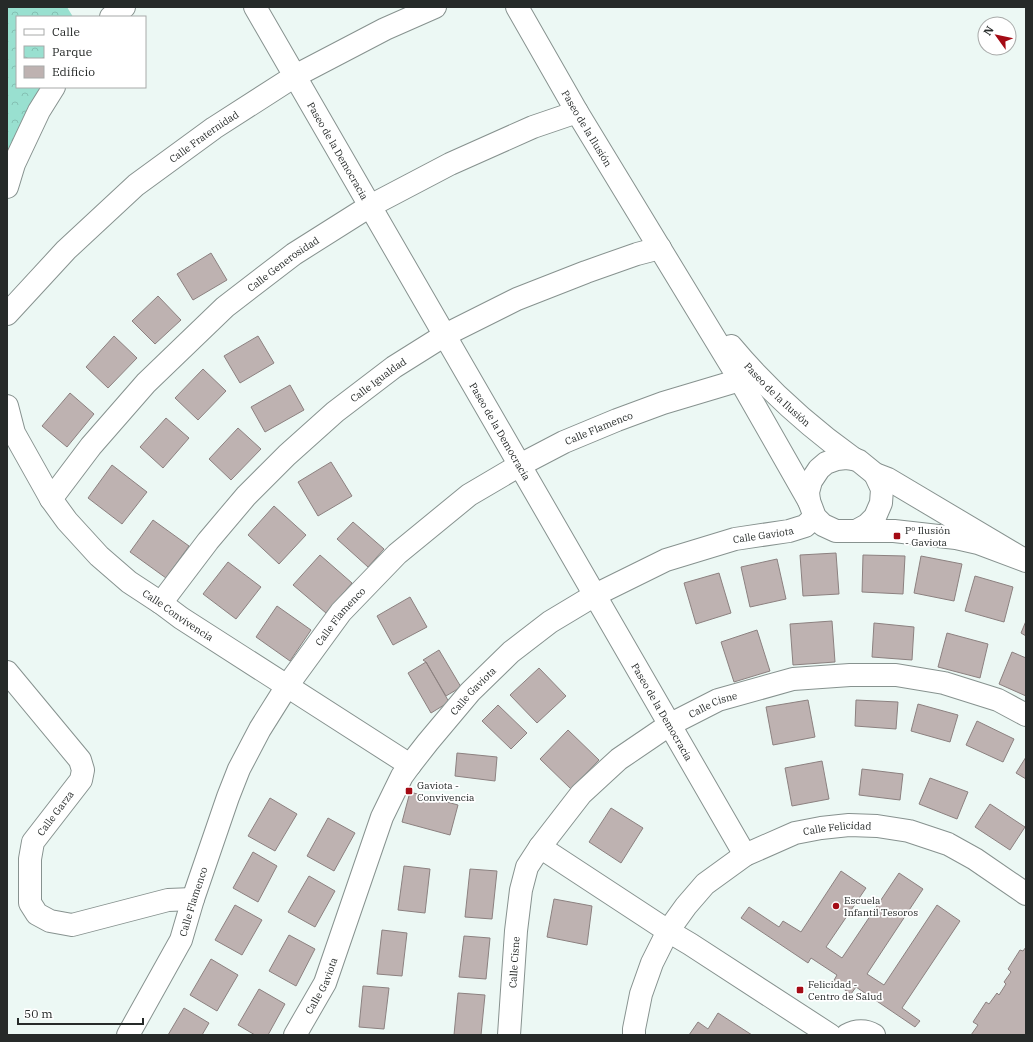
<svg xmlns="http://www.w3.org/2000/svg" width="1033" height="1042" font-family="'IBM Plex Serif',serif">
<style>
.park{fill:url(#park-crowns)}
.building{fill:#beb2b1;stroke:#8c8180}
.lines{fill:none;stroke-linecap:round;stroke-linejoin:round}
.minor-casing{stroke:#87928f;stroke-width:24}
.minor{stroke:#fff;stroke-width:22}
.poi-dot{fill:#a40b15;stroke:#fff;stroke-width:1.5}
.labels{text-anchor:middle;stroke-width:3.5;stroke-linejoin:round;paint-order:stroke}
.street-label{font-size:10px;fill:#262a29;stroke:#fff}
.poi-label{font-size:10px;fill:#262a29;stroke:#fff;text-anchor:start}
</style>
<defs>
<pattern id="park-crowns" width="20" height="18" patternUnits="userSpaceOnUse"><rect width="20" height="18" fill="#99e0d0"/><path d="M2 6a3 3 0 1 1 6 0M12 15a3 3 0 1 1 6 0" fill="none" stroke="#84c0b3"/></pattern>
</defs>
<rect width="100%" height="100%" fill="#ecf8f4"/>
<path class="park" d="M 7,7 L 67,7 L 73,17 L 17,17 L 17,87 L 46,87 L 7,163 Z"/>
<path class="building" d="M 211,253 L 227,280 L 193,300 L 177,274 Z
M 158,296 L 181,320 L 155,344 L 132,321 Z
M 114,336 L 137,358 L 108,388 L 86,367 Z
M 258,336 L 274,363 L 240,383 L 224,356 Z
M 203,369 L 226,391 L 198,420 L 175,398 Z
M 290,385 L 304,410 L 265,432 L 251,407 Z
M 70,393 L 94,414 L 67,447 L 42,426 Z
M 166,418 L 189,438 L 163,468 L 140,447 Z
M 238,428 L 261,449 L 231,480 L 209,459 Z
M 331,462 L 352,496 L 318,516 L 298,482 Z
M 112,465 L 147,492 L 122,524 L 88,498 Z
M 274,506 L 306,535 L 279,564 L 248,535 Z
M 153,520 L 189,546 L 166,578 L 130,552 Z
M 353,522 L 384,549 L 368,567 L 337,539 Z
M 836,553 L 839,594 L 803,596 L 800,555 Z
M 320,555 L 352,583 L 326,613 L 293,585 Z
M 863,555 L 905,556 L 903,594 L 862,592 Z
M 921,556 L 962,564 L 954,601 L 914,593 Z
M 777,559 L 786,599 L 750,607 L 741,567 Z
M 228,562 L 261,587 L 236,619 L 203,594 Z
M 719,573 L 731,613 L 696,624 L 684,583 Z
M 975,576 L 1013,587 L 1004,622 L 965,611 Z
M 410,597 L 427,627 L 393,645 L 377,616 Z
M 277,606 L 311,630 L 290,661 L 256,637 Z
M 832,621 L 835,662 L 793,665 L 790,624 Z
M 1026,621 L 1026,636 L 1021,633 Z
M 874,623 L 914,627 L 912,660 L 872,657 Z
M 757,630 L 770,671 L 734,682 L 721,642 Z
M 947,633 L 988,644 L 980,678 L 938,667 Z
M 439,650 L 461,687 L 446,696 L 426,662 L 423,660 Z
M 1012,652 L 1026,658 L 1026,696 L 999,684 Z
M 426,662 L 449,702 L 431,713 L 408,673 Z
M 539,668 L 566,696 L 537,723 L 510,695 Z
M 808,700 L 815,737 L 773,745 L 766,707 Z
M 856,700 L 898,702 L 896,729 L 855,726 Z
M 918,704 L 958,715 L 950,742 L 911,731 Z
M 498,705 L 527,733 L 511,749 L 482,721 Z
M 977,721 L 1014,739 L 1003,762 L 966,745 Z
M 568,730 L 599,760 L 571,789 L 540,759 Z
M 457,753 L 497,757 L 495,781 L 455,776 Z
M 1026,757 L 1026,779 L 1016,773 Z
M 822,761 L 829,799 L 792,806 L 785,768 Z
M 862,769 L 903,774 L 900,800 L 859,795 Z
M 930,778 L 968,792 L 957,819 L 919,804 Z
M 410,792 L 458,805 L 450,835 L 402,822 Z
M 270,798 L 297,814 L 275,851 L 248,836 Z
M 990,804 L 1025,827 L 1010,850 L 975,827 Z
M 611,808 L 643,828 L 621,863 L 589,842 Z
M 328,818 L 355,833 L 334,871 L 307,856 Z
M 253,852 L 277,866 L 258,902 L 233,888 Z
M 404,866 L 430,869 L 425,913 L 398,910 Z
M 470,869 L 497,871 L 492,919 L 465,917 Z
M 841,871 L 866,888 L 826,947 L 842,958 L 899,873 L 923,889 L 867,974 L 884,985 L 937,905 L 960,921 L 902,1008 L 920,1021 L 915,1027 L 856,987 L 851,994 L 833,982 L 837,975 L 811,958 L 808,963 L 741,918 L 749,907 L 779,927 L 783,921 L 801,932 Z
M 309,876 L 335,891 L 315,927 L 288,912 Z
M 554,899 L 592,906 L 587,945 L 547,937 Z
M 235,905 L 262,920 L 242,955 L 215,940 Z
M 382,930 L 407,933 L 402,976 L 377,974 Z
M 289,935 L 315,949 L 296,986 L 269,971 Z
M 464,936 L 490,938 L 486,979 L 459,977 Z
M 1026,947 L 1026,1035 L 971,1035 L 978,1025 L 973,1022 L 986,1002 L 989,1004 L 997,993 L 999,995 L 1006,984 L 1004,982 L 1011,972 L 1008,969 L 1020,950 L 1023,951 Z
M 211,959 L 238,975 L 217,1011 L 190,995 Z
M 363,986 L 389,988 L 384,1029 L 359,1027 Z
M 259,989 L 285,1004 L 268,1035 L 255,1035 L 238,1025 Z
M 458,993 L 485,995 L 481,1035 L 454,1035 Z
M 184,1008 L 209,1023 L 202,1035 L 168,1035 Z
M 718,1013 L 752,1035 L 689,1035 L 698,1022 L 708,1029 Z"/>
<g class="lines">
<g class="minor-casing">
<g id="minor">
<path id="s1" d="M 255,7 L 745,855"/>
<path id="s2" d="M 517,7 L 577,112 L 740,380 L 809,501"/>
<path d="M 111,17 L 124,7"/>
<path d="M 7,187 L 14,164 L 39,111 L 54,87"/>
<path id="s3" d="M 7,314 L 66,250 L 136,185 L 214,128 L 295,76 L 385,29 L 435,7"/>
<path id="s4" d="M 731,346 C 767,389 808,426 854,459"/>
<path id="s5" d="M 7,406 L 14,433 L 51,499 L 67,521 L 99,556 L 129,582 L 161,603 L 181,618 L 410,765"/>
<path id="s6" d="M 51,499 L 91,446 L 146,383 L 225,307 L 294,254 L 370,206 L 450,164 L 533,127 L 577,112"/>
<path d="M 856,531 L 867,525 L 875,517 L 881,503 L 882,489 L 875,474"/>
<path d="M 1026,561 L 888,479 L 875,474 L 859,461 L 854,459 L 846,458 L 837,459 L 826,463 L 819,469 L 811,481 L 808,492 L 809,501 L 815,517 L 823,525 L 836,531 L 894,531 L 956,538 L 978,543 L 1026,561"/>
<path id="s7" d="M 161,603 L 208,541 L 246,496 L 287,455 L 335,412 L 394,367 L 445,335 L 517,299 L 586,272 L 637,254 L 660,248"/>
<path d="M 7,672 L 80,760 L 83,770 L 81,780 L 33,842 L 30,859 L 30,903 L 37,914 L 50,921 L 72,925 L 168,900 L 193,899"/>
<path d="M 540,847 L 668,931 L 690,944 L 830,1035"/>
<path id="s8" d="M 128,1035 L 181,940 L 193,899 L 228,797 L 239,769 L 260,729 L 287,686 L 341,612 L 397,554 L 469,495 L 520,465 L 564,442 L 617,420 L 663,403 L 740,380"/>
<path id="s9" d="M 295,1035 L 325,983 L 382,817 L 402,776 L 410,765 L 428,742 L 470,692 L 511,652 L 550,622 L 595,595 L 666,560 L 735,539 L 789,531 L 805,526 L 815,517"/>
<path id="s10" d="M 509,1035 L 516,931 L 521,890 L 527,867 L 540,847 L 581,794 L 619,759 L 669,725 L 718,700 L 793,679 L 850,675 L 896,675 L 944,683 L 998,700 L 1026,715"/>
<path id="s11" d="M 634,1035 L 634,1029 L 641,994 L 652,963 L 668,931 L 686,906 L 705,884 L 745,855 L 795,833 L 821,828 L 849,825 L 877,826 L 909,831 L 948,844 L 975,859 L 1026,894"/>
<path d="M 847,1035 C 856,1030 866,1030 874,1035"/>
</g>
</g>
<use href="#minor" class="minor"/>
</g>
<g class="poi-dot">
<rect x="893" y="532" width="8" height="8" rx="2"/>
<rect x="405" y="787" width="8" height="8" rx="2"/>
<circle cx="836" cy="906" r="4"/>
<rect x="796" y="986" width="8" height="8" rx="2"/>
</g>
<g class="labels">
<g class="street-label">
<text dy="4" stroke="none"><textPath href="#s2" startOffset="140">Paseo de la Ilusión</textPath></text>
<text dy="4" stroke="none"><textPath href="#s3" startOffset="266">Calle Fraternidad</textPath></text>
<text dy="4" stroke="none"><textPath href="#s1" startOffset="166">Paseo de la Democracia</textPath></text>
<text dy="4" stroke="none"><textPath href="#s6" startOffset="332">Calle Generosidad</textPath></text>
<text dy="4" stroke="none"><textPath href="#s7" startOffset="313">Calle Igualdad</textPath></text>
<text dy="4" stroke="none"><textPath href="#s4" startOffset="67">Paseo de la Ilusión</textPath></text>
<text dy="4" stroke="none"><textPath href="#s8" startOffset="797">Calle Flamenco</textPath></text>
<text dy="4" stroke="none"><textPath href="#s1" startOffset="490">Paseo de la Democracia</textPath></text>
<text dy="4" stroke="none"><textPath href="#s9" startOffset="728">Calle Gaviota</textPath></text>
<text dy="4" stroke="none"><textPath href="#s5" startOffset="277">Calle Convivencia</textPath></text>
<text dy="4" stroke="none"><textPath href="#s8" startOffset="473">Calle Flamenco</textPath></text>
<text dy="4" stroke="none"><textPath href="#s9" startOffset="392">Calle Gaviota</textPath></text>
<text dy="4" stroke="none"><textPath href="#s10" startOffset="421">Calle Cisne</textPath></text>
<text dy="4" stroke="none"><textPath href="#s1" startOffset="814">Paseo de la Democracia</textPath></text>
<text transform="translate(55 813) rotate(-53)" y="4">Calle Garza</text>
<text dy="4" stroke="none"><textPath href="#s11" startOffset="317">Calle Felicidad</textPath></text>
<text dy="4" stroke="none"><textPath href="#s8" startOffset="149">Calle Flamenco</textPath></text>
<text dy="4" stroke="none"><textPath href="#s10" startOffset="73">Calle Cisne</textPath></text>
<text dy="4" stroke="none"><textPath href="#s9" startOffset="56">Calle Gaviota</textPath></text>
</g>
<g class="poi-label">
<text x="905" y="534">Pº Ilusión<tspan x="905" dy="12">- Gaviota</tspan></text>
<text x="417" y="789">Gaviota -<tspan x="417" dy="12">Convivencia</tspan></text>
<text x="844" y="904">Escuela<tspan x="844" dy="12">Infantil Tesoros</tspan></text>
<text x="808" y="988">Felicidad -<tspan x="808" dy="12">Centro de Salud</tspan></text>
</g>
</g>
<rect width="1033" height="1042" fill="none" stroke="#262a29" stroke-width="16"/>
<rect x="16" y="16" width="130" height="72" fill="#ffffff" stroke="#a8aaa9"/>
<rect x="24" y="29" width="20" height="6" fill="#ffffff" stroke="#a8aaa9"/>
<text x="52" y="36" font-size="12" fill="#262a29">Calle</text>
<rect x="24" y="46" width="20" height="12" fill="url(#park-crowns)" stroke="#a8aaa9"/>
<text x="52" y="56" font-size="12" fill="#262a29">Parque</text>
<rect x="24" y="66" width="20" height="12" fill="#beb2b1" stroke="#a8aaa9"/>
<text x="52" y="76" font-size="12" fill="#262a29">Edificio</text>
<g transform="translate(997 36) rotate(303)"><circle r="19" fill="#ffffff" stroke="#a8aaa9"/>
<path d="M0-3L7 15L0 10L-7 15Z" fill="#a40b15"/>
<text y="-6" font-size="11" font-weight="bold" text-anchor="middle" fill="#262a29">N</text>
</g>
<path d="M18 1018v6h125v-6" fill="none" stroke="#262a29" stroke-width="2"/>
<text x="24" y="1018" font-size="12" fill="#262a29" stroke="#ffffff" stroke-width="3" paint-order="stroke">50 m</text>
</svg>
